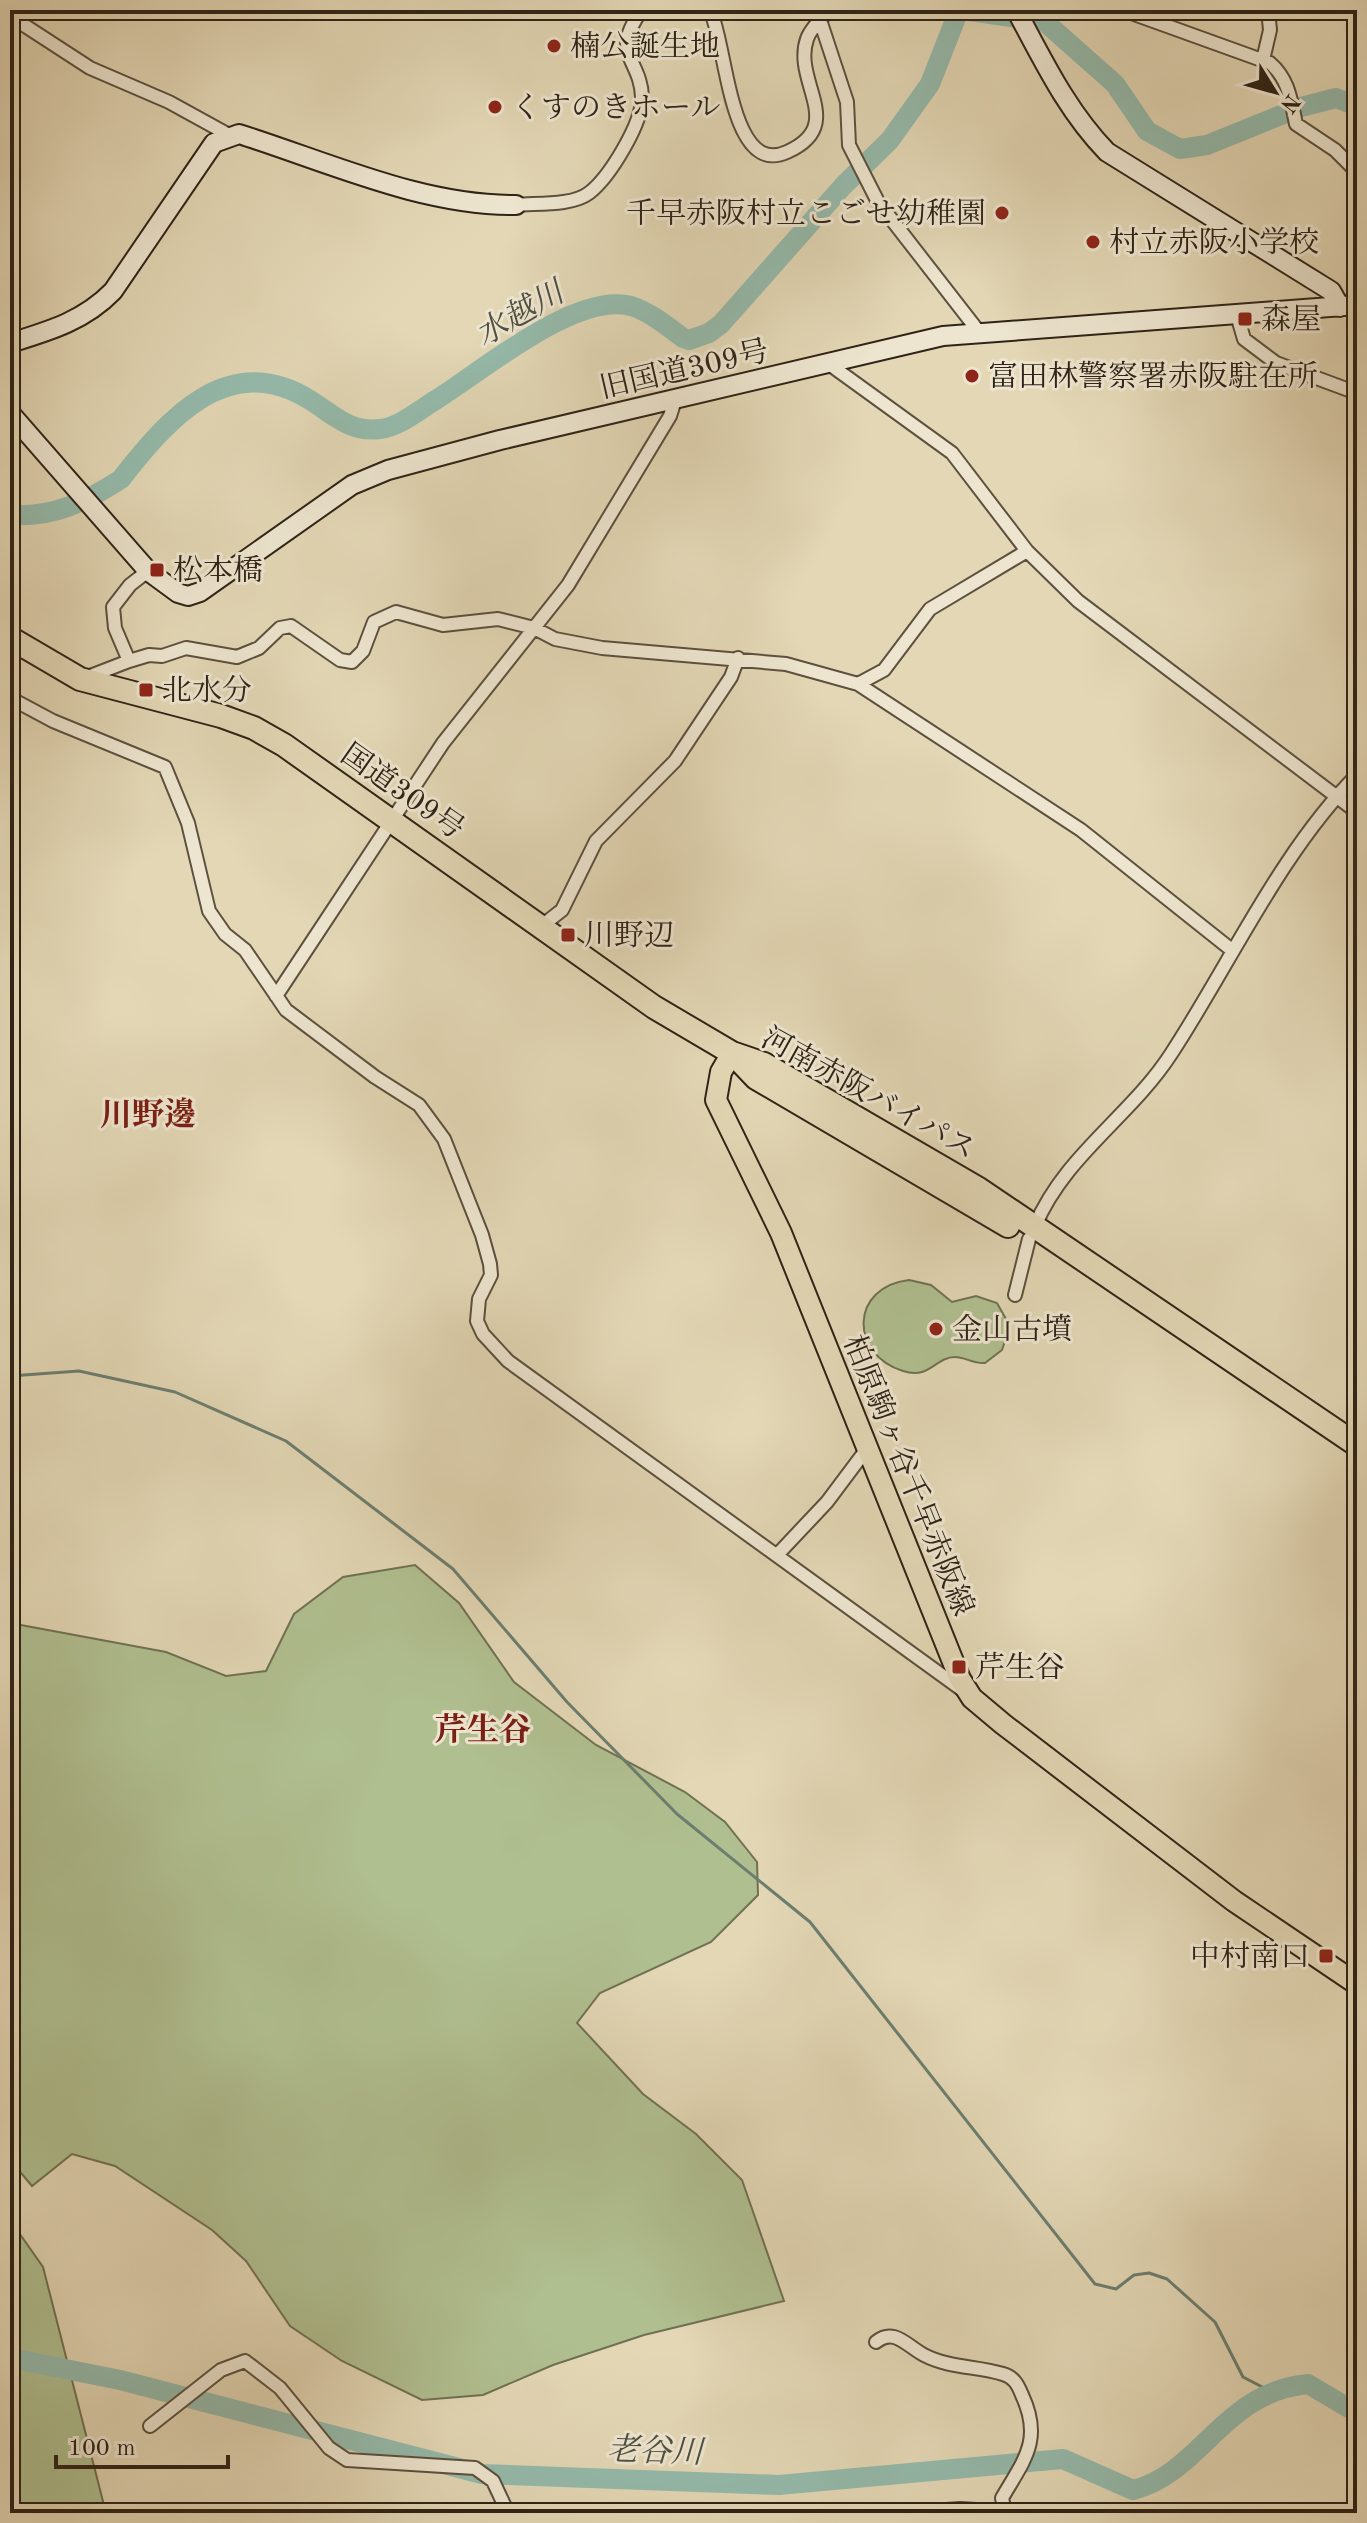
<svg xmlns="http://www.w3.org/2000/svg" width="1367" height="2523" font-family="'Old Standard TT','Noto Serif JP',serif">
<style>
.green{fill:#b0bf90;stroke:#707154;stroke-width:2}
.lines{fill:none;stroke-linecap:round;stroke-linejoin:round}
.stream{stroke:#6c7e70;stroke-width:3}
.river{stroke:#95baab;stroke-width:20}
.street-casing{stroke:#5c503e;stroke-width:16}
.secondary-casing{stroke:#2f2317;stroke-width:22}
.primary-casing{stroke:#2f2317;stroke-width:24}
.highway-casing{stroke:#2f2317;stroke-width:26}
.street{stroke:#ede5cf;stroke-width:12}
.secondary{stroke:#ede5cf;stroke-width:18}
.primary{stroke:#e3d7b5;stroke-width:20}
.highway{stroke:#e3d7b5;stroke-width:22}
.poi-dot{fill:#8f2418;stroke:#ede5cf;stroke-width:3}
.labels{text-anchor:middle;stroke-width:6;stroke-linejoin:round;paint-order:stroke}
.poi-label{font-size:30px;fill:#2f2317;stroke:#ede5cf;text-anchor:start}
.street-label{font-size:30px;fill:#2f2317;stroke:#ede5cf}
.water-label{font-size:32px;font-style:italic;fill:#4e5043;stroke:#ede5cf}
.neighbourhood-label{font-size:32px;font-weight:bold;fill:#7a1f14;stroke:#ede5cf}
</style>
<rect width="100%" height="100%" fill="#e3d7b5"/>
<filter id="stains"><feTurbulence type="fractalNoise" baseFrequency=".0025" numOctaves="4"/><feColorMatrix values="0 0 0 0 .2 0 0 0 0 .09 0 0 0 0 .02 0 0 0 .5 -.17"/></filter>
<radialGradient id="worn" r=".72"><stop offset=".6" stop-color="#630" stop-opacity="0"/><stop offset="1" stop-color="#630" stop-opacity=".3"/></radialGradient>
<path class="green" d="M 909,1280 L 931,1285 L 952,1302 L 976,1296 L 997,1303 L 1010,1326 L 1002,1350 L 985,1363 C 973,1364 965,1357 955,1357 C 935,1357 930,1380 903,1371 C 849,1354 850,1287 909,1280 Z
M 415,1565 L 459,1603 L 514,1682 L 596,1745 L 685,1792 L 725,1822 L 757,1862 L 758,1895 L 711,1942 L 600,1993 L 577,2023 L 643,2094 L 696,2134 L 742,2180 L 784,2301 L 644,2335 L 553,2365 L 483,2395 L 422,2400 L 342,2361 L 290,2326 L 246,2261 L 212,2230 L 115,2166 L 72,2154 L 32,2186 L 10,2160 L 10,1623 L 166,1652 L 226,1676 L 266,1671 L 294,1614 L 343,1577 Z
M 10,2220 L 43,2267 L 106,2513 L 10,2513 Z"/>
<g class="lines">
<path class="stream" d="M 10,1376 L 79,1371 L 175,1392 L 286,1441 L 453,1569 L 567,1702 L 677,1814 L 810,1922 L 1095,2284 L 1116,2289 L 1134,2275 L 1149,2273 L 1167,2279 L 1215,2322 L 1243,2377 L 1270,2391"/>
<path class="river" d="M 963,10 L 1045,22 L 1115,84 L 1147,131 L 1180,149 L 1207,145 L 1301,107 L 1336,98 L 1357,106
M 10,515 C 52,518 86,502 121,479 C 168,419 228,349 310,400 C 334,415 350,433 380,429 C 399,427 418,411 434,401 C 481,372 576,291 631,306 C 650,312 667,326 683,338 L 689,340 L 709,333 L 721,324 L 843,186 L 890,140 L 930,84 L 959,10
M 10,2358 L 120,2380 L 482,2474 L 779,2485 L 1063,2459 L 1133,2490 C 1201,2473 1223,2392 1308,2384 L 1357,2413"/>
<g class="street-casing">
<path id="street" d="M 710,10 C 727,44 729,178 787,152 C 848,125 792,82 807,39 C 810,29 822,18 829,10
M 1123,10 L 1270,63 C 1289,79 1291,101 1296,124 L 1335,150 L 1357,172
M 10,16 L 90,68 L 169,102 L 229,135
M 820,20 L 847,102 L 849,145 L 878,202 L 979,332
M 1263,60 L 1270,30 L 1268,10
M 516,205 C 536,203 572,206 589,193 C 610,177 643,122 642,97 C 641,59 609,54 642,10
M 1237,315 L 1244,339 L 1276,363 L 1357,393
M 829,364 L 952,453 L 1027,551 L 1078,601 L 1357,812
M 129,661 L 149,655 L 162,656 L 186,648 L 237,657 L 259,648 L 280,628 L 291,626 L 340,660 L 352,662 L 363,651 L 374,622 L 396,612 L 443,625 L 498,619 L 534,628 L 555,639 L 602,648 L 786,664 L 858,684 L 1081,830 L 1233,951
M 85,678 L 129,661 L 115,628 L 113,607 L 130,585 L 148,571
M 858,684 L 884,670 L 930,609 L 1027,551
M 10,698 L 53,721 L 165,767 L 188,823 L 209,911 L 225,934 L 245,950 L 286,1010 L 375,1077 L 419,1105 L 444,1139 L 482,1235 L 490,1264 L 491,1275 L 479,1299 L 477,1321 L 483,1334 L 508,1361 L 961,1689
M 543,925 L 562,910 L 596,841 L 675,761 L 731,677 L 738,658
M 276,996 L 443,743 L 568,585 L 670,416 L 675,400
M 1035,1226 C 1065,1155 1130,1117 1171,1054 C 1230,964 1281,851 1357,775
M 1015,1295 L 1029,1239
M 778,1554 L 827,1502 L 866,1450
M 876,2342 C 894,2327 907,2346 924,2355 C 949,2368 976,2366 1003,2374 C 1014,2377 1018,2385 1022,2395 C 1043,2440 1024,2460 1002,2498 L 1005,2512
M 150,2426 L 221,2370 L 245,2361 L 280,2388 L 329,2448 L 347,2460 L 475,2468 L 493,2481 L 508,2513
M 906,2513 L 960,2509 L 1025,2513"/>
</g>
<g class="secondary-casing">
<path id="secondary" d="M 1016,10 C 1043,60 1067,111 1107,152 L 1331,291 L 1340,307
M 10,343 C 49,331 84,321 113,291 L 214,143 L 239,134 C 328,162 422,206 516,205
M 10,413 L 148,571 L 178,593 L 188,596 L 200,592 L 352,485 L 388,470 L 500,440 L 943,336 L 1357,305"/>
</g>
<g class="primary-casing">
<path id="primary" d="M 732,1053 L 721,1072 L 716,1100 L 781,1233 L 960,1679 L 972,1698 L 1003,1724 L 1234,1901 L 1357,1984"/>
</g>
<g class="highway-casing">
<path id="highway" d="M 10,638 L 80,679 L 221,716 L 254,728 L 284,745 L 654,1007 L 732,1053 L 764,1064 L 979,1189 L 1357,1445
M 736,1057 L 756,1078 L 1008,1226"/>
</g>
<use href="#street" class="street"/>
<use href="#secondary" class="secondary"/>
<use href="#primary" class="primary"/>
<use href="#highway" class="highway"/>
</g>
<g class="poi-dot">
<circle cx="554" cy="46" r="8"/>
<circle cx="495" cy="107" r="8"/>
<circle cx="1002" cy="213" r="8"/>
<circle cx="1093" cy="242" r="8"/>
<rect x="1237" y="311" width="16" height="16" rx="4"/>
<circle cx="972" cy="376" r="8"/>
<rect x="149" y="562" width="16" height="16" rx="4"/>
<rect x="138" y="682" width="16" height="16" rx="4"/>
<rect x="560" y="927" width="16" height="16" rx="4"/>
<circle cx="936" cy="1329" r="8"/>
<rect x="951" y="1659" width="16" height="16" rx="4"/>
<rect x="1318" y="1948" width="16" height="16" rx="4"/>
</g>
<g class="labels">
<g class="poi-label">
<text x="570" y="56">楠公誕生地</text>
<text x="511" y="117">くすのきホール</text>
<text x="986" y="223" text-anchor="end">千早赤阪村立こごせ幼稚園</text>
<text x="1109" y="252">村立赤阪小学校</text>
<text x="1261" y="329">森屋</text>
<text x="988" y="386">富田林警察署赤阪駐在所</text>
<text x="173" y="580">松本橋</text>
<text x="162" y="700">北水分</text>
<text x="584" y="945">川野辺</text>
<text x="952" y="1339">金山古墳</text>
<text x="975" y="1677">芹生谷</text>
<text x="1310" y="1966" text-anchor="end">中村南口</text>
</g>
<g class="street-label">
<text transform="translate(684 369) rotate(-13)" y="10">旧国道309号</text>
<text transform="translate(403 791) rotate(35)" y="10">国道309号</text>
<text transform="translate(869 1093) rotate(29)" y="10">河南赤阪バイパス</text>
<text transform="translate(909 1475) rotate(68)" y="10">柏原駒ヶ谷千早赤阪線</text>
</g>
<g class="water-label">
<text transform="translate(519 313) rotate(-30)" y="11">水越川</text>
<text transform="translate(655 2450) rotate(2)" y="11">老谷川</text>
</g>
<g class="neighbourhood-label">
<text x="148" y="1125">川野邊</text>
<text x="483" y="1740">芹生谷</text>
</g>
</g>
<rect width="1367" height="2523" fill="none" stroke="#e3d7b5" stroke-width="40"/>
<rect x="12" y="12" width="1343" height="2499" fill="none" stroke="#2f2317" stroke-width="4"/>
<rect x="20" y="20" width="1327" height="2483" fill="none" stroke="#2f2317" stroke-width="2"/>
<g transform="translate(1275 92) rotate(127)" stroke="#ede5cf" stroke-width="6" paint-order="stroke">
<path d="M0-6L14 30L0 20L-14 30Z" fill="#2f2317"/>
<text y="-12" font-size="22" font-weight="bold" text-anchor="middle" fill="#2f2317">N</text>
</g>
<path d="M56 2455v12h172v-12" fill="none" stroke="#2f2317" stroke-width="4"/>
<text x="68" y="2455" font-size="24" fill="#2f2317" stroke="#ede5cf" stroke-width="6" paint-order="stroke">100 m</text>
<rect width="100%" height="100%" filter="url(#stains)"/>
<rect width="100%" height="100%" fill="url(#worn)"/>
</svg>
